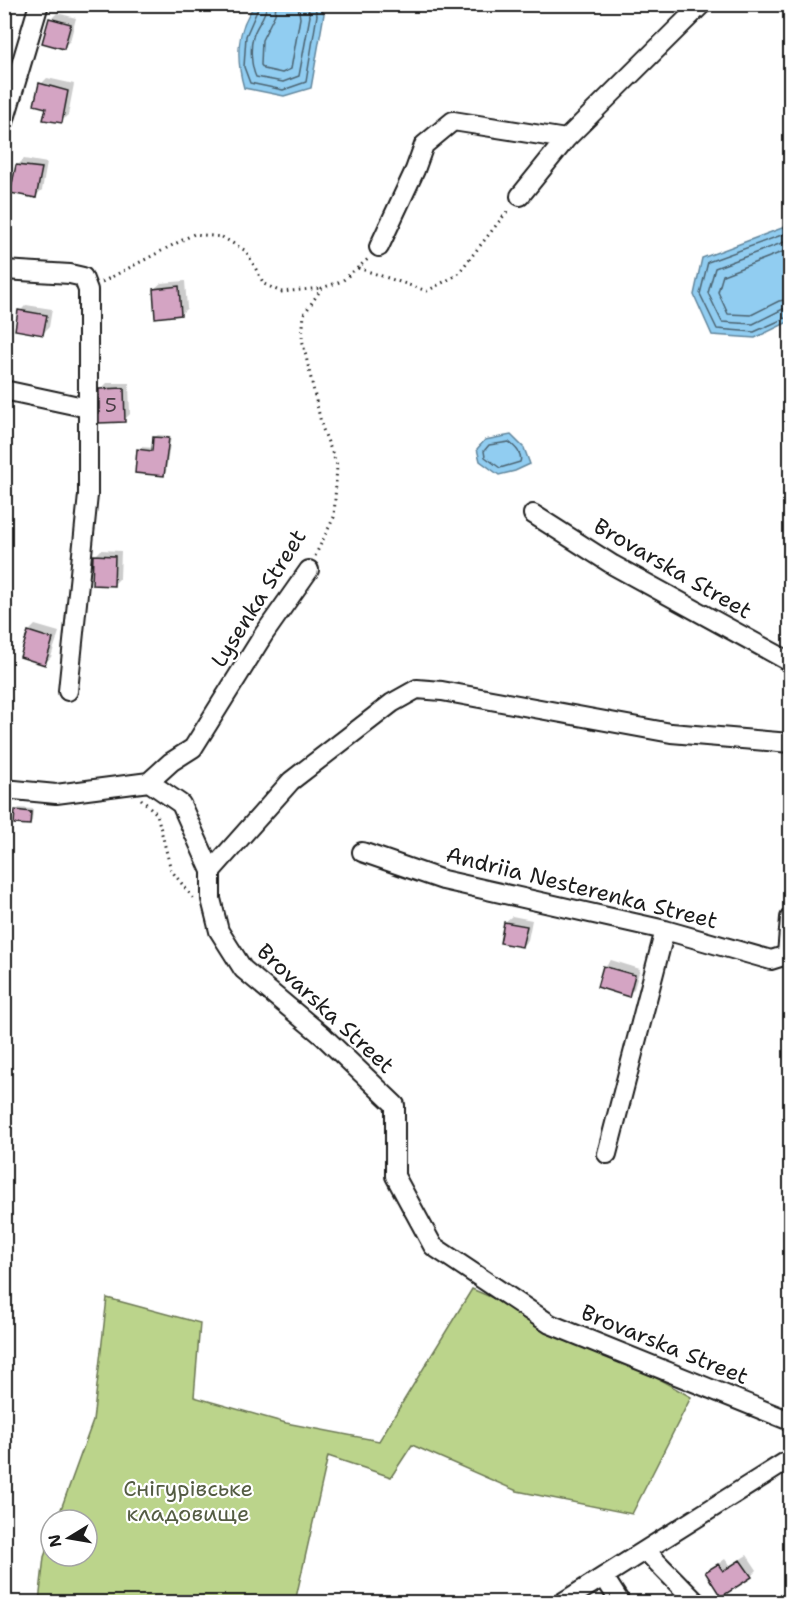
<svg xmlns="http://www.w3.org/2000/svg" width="795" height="1607" font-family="'Shantell Sans',sans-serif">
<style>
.green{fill:#bbd48b;stroke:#6c7854;stroke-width:1.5}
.water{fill:#91cdf1;stroke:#62869c;stroke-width:1.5}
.shadow{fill:#0003}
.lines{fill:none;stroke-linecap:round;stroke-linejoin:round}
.shore{stroke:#4b6371;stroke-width:1.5}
.building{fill:#d4a4c3;stroke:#1c1c1c;stroke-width:1.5}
.minor-casing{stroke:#1c1c1c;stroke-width:22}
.path{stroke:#1c1c1c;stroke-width:3;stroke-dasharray:1.5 4.5;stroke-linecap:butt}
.minor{stroke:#fff;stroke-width:18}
.labels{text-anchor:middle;stroke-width:4.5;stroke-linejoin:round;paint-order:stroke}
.number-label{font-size:20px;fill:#4a3e46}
.street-label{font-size:22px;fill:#1c1c1c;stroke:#fff}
.park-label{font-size:22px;fill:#545c43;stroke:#fff}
</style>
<rect width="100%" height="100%" fill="#fff"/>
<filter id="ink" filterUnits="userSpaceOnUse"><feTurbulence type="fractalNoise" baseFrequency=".0167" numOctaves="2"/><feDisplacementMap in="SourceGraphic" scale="12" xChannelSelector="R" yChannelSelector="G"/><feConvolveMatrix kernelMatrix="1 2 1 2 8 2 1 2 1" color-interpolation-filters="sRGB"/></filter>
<g filter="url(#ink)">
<path class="green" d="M 472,1289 L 585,1338 L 691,1397 L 632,1514 L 517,1491 L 412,1445 L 391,1477 L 328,1456 L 295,1602 L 39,1602 L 44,1557 L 51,1538 L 51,1556 L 87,1556 L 87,1520 L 57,1520 L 93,1421 L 107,1298 L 200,1323 L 194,1397 L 286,1423 L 379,1441 Z"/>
<path class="water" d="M 255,5 L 319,5 L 324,14 L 311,88 L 284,96 L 244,88 C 236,60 236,29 255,5 Z
M 790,225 L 790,321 L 755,338 L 712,335 L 694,295 L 702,258 Z
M 511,435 L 524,448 L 530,464 L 515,471 L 499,475 L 480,461 L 477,449 L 485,440 Z"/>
<path class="shadow" d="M 57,13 L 76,18 L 70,41 L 63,47 L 51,19 Z
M 47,78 L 74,84 L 68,115 L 61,121 L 48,106 L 41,84 Z
M 24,159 L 47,163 L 42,190 L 35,196 L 17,166 Z
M 185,281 L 187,308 L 181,314 L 154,289 L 161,283 Z
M 26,305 L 52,309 L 49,327 L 43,333 L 20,311 Z
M 107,383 L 129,383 L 130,414 L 124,420 L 101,389 Z
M 158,435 L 171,436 L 166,472 L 164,475 L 139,450 L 141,447 L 154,448 L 155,437 Z
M 101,550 L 121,551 L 120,578 L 113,585 L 95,556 Z
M 35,625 L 59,632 L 51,657 L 45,663 L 29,631 Z
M 19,808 L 33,809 L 32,821 L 29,824 L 17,811 Z
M 512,916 L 532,920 L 528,940 L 522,946 L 505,922 Z
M 611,960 L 640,969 L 634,989 L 628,995 L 599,986 L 605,966 Z
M 747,1555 L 757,1570 L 751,1576 L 707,1572 L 725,1559 L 730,1566 Z"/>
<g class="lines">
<path class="shore" d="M 260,4 L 246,36 L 244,67 L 250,83 L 283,90 L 306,82 L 317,15 L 314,4
M 267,4 C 266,17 256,25 253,37 C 250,48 251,66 256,77 L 283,82 L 299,76 L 310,16 L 307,4
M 276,4 L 275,14 L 262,40 L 261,65 L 264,69 L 282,73 L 291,69 L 300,18 L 298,4
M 790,232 L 708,262 L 700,294 L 717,329 L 754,332 L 790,316
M 790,240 L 715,268 L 708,293 L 722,322 L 753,324 L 783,309 L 790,308
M 790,249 L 723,275 L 718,292 L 728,314 L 751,315 L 779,301 L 790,299
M 509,442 C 515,447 523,454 520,462 L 500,468 L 485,457 L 484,451 L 489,445 Z"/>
</g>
<path class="building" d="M 49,18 L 71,24 L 64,49 L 42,43 Z
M 39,83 L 68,91 L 62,123 L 43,120 L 46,108 L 34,105 Z
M 16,165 L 42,168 L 36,198 L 10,193 Z
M 179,286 L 181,315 L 155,318 L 153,289 Z
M 18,310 L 47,315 L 43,335 L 15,330 Z
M 124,388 L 125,422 L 99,423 L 99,389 Z
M 153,437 L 169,438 L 164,476 L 135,473 L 137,449 L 152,451 Z
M 93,555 L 115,556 L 114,586 L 92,585 Z
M 28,631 L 53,639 L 45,665 L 20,657 Z
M 15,810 L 31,812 L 30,825 L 14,824 Z
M 504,922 L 527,926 L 522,947 L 500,943 Z
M 603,966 L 635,975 L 629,997 L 597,987 Z
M 740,1560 L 752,1577 L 721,1597 L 705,1572 L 718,1564 L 723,1571 Z"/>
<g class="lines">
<g class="minor-casing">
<path id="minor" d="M 4,122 L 39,4
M 520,196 L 566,139
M 379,247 L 415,170 L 424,145 L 453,121 L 566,139 L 702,4
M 4,270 L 70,274 L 83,277 L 88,290 L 88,495 L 68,691
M 4,390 L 88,408
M 533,514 L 613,565 L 790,662
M 790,743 L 671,733 L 442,691 L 417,689 L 392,703 L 291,781 L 211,871 L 211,899 L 219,931 L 243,969 L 323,1036 L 395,1105 L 395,1176 L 433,1246 L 550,1324 L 790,1421
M 149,782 L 171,762 L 193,748 L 264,634 L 309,570
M 4,789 L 56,794 L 149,782 L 181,804 L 211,871
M 362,852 L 443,880 L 665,930 L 771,960 L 787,955 L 790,957
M 787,955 L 790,918
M 607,1154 L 665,930
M 646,1551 L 696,1602
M 604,1577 L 620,1602
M 563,1602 L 790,1459"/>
</g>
<path class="path" d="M 358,268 L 427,291 L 457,275 L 509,209
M 102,282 L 194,234 L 222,237 L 246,251 L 264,284 L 281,292 L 321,288
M 315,556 L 334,517 L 337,465 L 322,427 L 302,339 L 304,314 L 322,288 L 342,281 L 368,259
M 141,799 L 157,814 L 171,870 L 194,899"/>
<use href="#minor" class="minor"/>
</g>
</g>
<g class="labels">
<g class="number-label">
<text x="111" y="412">5</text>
</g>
<g class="street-label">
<text transform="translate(673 568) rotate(30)" y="8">Brovarska Street</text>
<text transform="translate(258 598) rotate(-58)" y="8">Lysenka Street</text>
<text transform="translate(582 887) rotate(14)" y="8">Andriia Nesterenka Street</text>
<text transform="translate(326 1008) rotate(43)" y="8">Brovarska Street</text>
<text transform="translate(665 1344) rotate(22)" y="8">Brovarska Street</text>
</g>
<g class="park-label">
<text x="188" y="1496">Снігурівське<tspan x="188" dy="25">кладовище</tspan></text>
</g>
</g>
<rect width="795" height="1607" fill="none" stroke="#fff" stroke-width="24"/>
<rect x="12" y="12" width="771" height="1583" fill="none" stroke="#1c1c1c" stroke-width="2" filter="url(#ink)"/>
<g transform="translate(69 1538) rotate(259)"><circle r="28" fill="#ffffff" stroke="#a4a4a4" stroke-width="1.5"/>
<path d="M0-4.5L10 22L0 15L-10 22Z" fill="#1c1c1c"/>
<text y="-9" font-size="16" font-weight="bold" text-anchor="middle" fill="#1c1c1c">N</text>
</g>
</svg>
